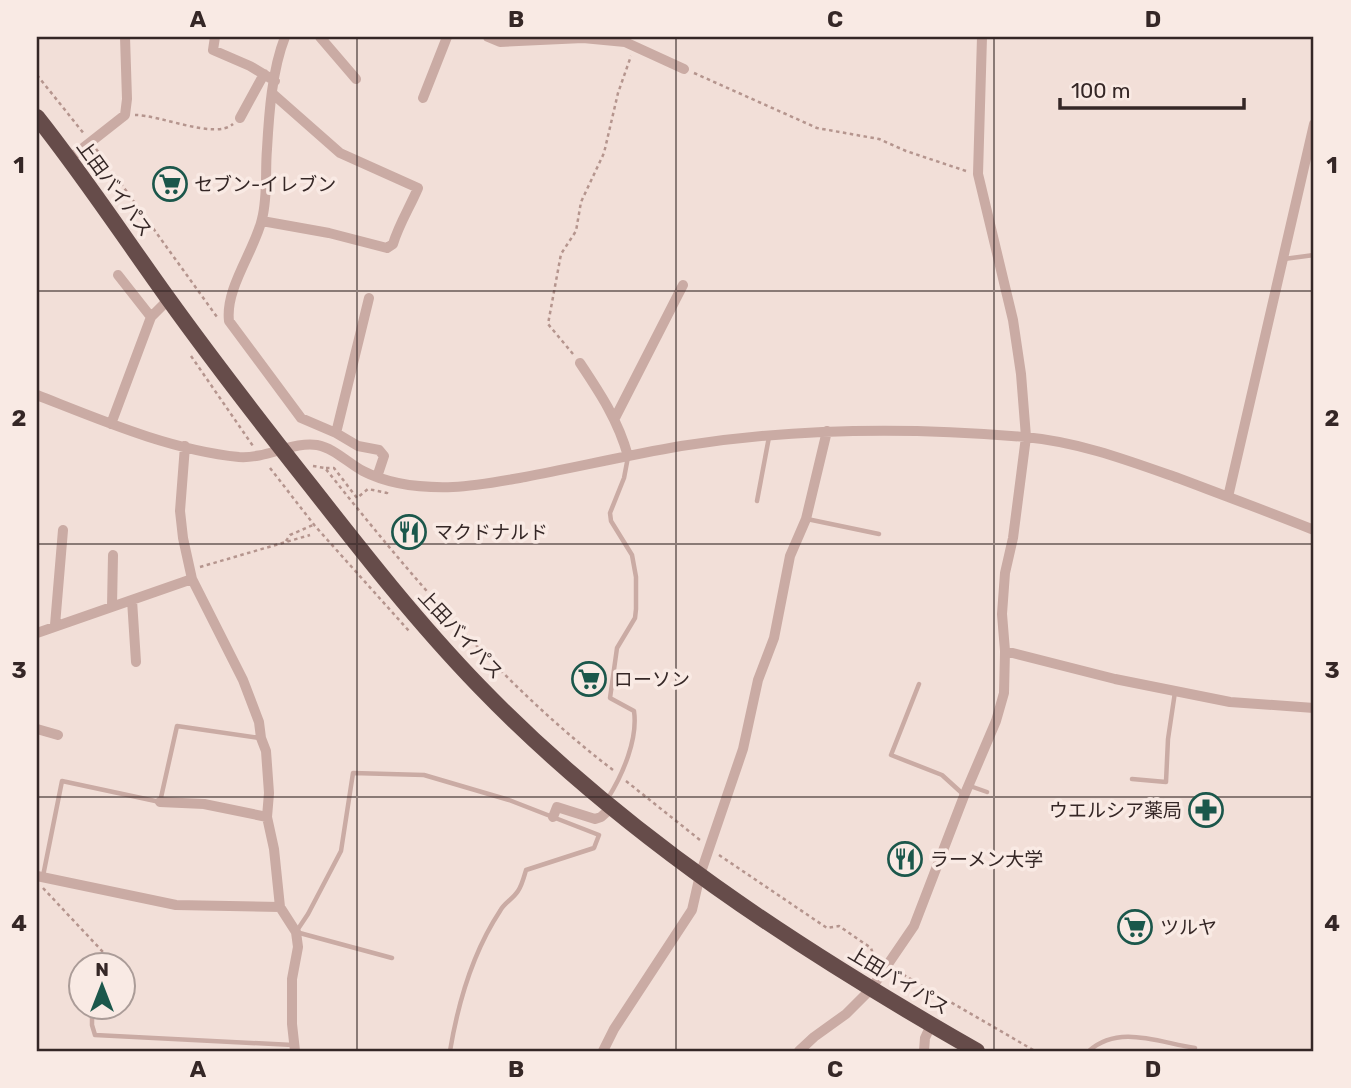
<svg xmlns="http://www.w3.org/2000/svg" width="1351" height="1088" font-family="Rubik,'Noto Sans JP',sans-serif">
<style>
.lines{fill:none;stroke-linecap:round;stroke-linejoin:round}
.path{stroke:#b5958e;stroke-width:2.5;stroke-dasharray:3.5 3.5;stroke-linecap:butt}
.service{stroke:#caaba4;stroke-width:4.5}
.minor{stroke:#caaba4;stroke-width:10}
.trunk{stroke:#664c4a;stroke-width:16}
.grid{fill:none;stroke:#352726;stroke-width:2;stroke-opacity:0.55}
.labels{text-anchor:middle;stroke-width:7;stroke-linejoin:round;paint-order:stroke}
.poi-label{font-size:19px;fill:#352726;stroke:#f9eae4;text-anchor:start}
.street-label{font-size:19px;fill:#352726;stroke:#f9eae4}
.neatline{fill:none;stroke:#352726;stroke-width:2.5}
.grid-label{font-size:23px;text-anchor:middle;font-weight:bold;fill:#352726}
</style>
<rect width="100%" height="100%" fill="#f2dfd8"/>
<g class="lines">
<path class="path" d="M 694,73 L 817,128 L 879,139 L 906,151 L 966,171
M 37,75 L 85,135
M 135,115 C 161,115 215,140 233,124
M 96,149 L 217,317
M 573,354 L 548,324 L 561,254 L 576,231 L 581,202 L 604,153 L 618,93 L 631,56
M 191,356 L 253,446
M 313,466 L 325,468 C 410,575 504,687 613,770
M 270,468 L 315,526 L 409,631
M 326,468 L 334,468 L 357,498 L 368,489 L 387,493 L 388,491
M 286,541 L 290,535 L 313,525
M 200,567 L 310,535
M 626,781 L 700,840
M 719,855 L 827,928 L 839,926 L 871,948 L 874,957 L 879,960
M 43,888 L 103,952 L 103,965
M 897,971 L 1035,1051"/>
<path class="service" d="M 1284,259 L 1314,255
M 757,501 L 769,437
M 807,519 L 879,534
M 919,684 L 891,755 L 942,775 L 964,795
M 1132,779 L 1166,782 L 1168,739 L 1175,692
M 970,786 L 987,792
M 608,798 C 623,774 638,739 634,711 L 610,698 L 617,648 L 635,618 L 636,609 L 636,577 L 632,555 L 611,521 L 610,513 L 624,478 L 628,457
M 43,876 L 62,781 L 160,802 L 177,726 L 260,738
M 392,958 L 296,932 L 308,914 L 341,851 L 353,773 L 424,775 L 509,800 L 599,835 L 594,848 L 526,870 C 524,877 522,885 518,891 C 513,899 504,903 500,911 C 473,952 458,1003 450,1051
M 92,1007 L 92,1025 L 95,1035 L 293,1045
M 1089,1051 C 1119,1024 1160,1043 1195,1048"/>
<path class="minor" d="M 215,37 L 213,50 L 250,66 L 275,81
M 285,37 C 272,70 269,113 267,149 C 265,172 268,195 262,219 C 255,250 225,288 229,321 L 301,418 L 336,433 L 358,446 L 379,450 L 384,456 L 377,477
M 320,37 L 356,79
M 488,37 L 500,42 L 583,38 L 625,42 L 684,69
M 423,98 L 447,37
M 240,118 L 264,74
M 69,159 L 125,115 L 127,99 L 125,37
M 262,221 L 329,233 L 387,248 L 393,244 C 399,224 410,207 418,188 L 340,153 L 273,94
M 151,317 L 169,299
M 580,363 C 600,393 618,420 628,456
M 37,395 C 101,420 170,450 239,457 C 266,459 294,441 317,445 C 334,448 348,463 363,471 C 390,485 423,488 453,487 C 477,486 502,481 525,477 C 577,467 629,455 681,446 C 795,428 910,427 1025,437 C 1079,442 1127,460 1178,478 C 1223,495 1269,512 1314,530
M 615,418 L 683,285
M 111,424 L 151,317 L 118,275
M 336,433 L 369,298
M 185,446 L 180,511 L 183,538 L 192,579 L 243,680 L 259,722 L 261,738 L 266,751 L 269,793 L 267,817 L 274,849 L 280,907 L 296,932 L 298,947 L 292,979 L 292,1024 L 295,1051
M 1228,497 L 1314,124
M 132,600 L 136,662
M 112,606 L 113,555
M 55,625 L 63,530
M 37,633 L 192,579
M 1005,651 L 1115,679 L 1230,702 L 1314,708
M 37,729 L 58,735
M 160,802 L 204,804 L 267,817
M 553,817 L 557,807 L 595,819 L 601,817 L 611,808
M 37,876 L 176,905 L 280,907
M 603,1051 L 614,1029 L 692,910 L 700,875 L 743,749 L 758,680 L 774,638 L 790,556 L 806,519 L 827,431
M 799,1051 L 814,1037 L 846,1014 L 871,989 L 914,926 L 964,796 L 996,721 L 1004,693 L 1005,651 L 1002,614 L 1005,573 L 1013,538 L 1026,437 L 1021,374 L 1013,320 L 978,174 L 982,37
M 924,1051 L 925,1038 L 931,1025"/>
<path class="trunk" d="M 37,117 C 83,175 124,237 167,297 C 213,361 261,423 310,485 C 364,554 418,623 479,686 C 623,835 798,949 977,1051"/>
</g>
<path class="grid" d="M 357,37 L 357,1051M 676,37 L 676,1051M 994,37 L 994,1051M 37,291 L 1314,291M 37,544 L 1314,544M 37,797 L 1314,797"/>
<defs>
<g id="supermarket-ring" transform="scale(1.75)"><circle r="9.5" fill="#f9eae4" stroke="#1b574b" stroke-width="1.5"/><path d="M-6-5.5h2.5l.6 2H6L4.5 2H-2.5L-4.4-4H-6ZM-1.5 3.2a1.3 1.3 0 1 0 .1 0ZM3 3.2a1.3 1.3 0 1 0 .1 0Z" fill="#1b574b"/></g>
<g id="restaurant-ring" transform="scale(1.75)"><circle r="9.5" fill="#f9eae4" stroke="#1b574b" stroke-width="1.5"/><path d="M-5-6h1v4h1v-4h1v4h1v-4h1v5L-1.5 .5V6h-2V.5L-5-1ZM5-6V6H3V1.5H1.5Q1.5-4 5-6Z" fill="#1b574b"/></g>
<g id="pharmacy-ring" transform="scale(1.75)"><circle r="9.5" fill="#f9eae4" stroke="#1b574b" stroke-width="1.5"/><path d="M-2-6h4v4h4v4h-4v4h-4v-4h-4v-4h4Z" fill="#1b574b"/></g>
</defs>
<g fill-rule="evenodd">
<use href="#supermarket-ring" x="170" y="184"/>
<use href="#restaurant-ring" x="409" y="532"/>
<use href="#supermarket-ring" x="589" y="679"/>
<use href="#pharmacy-ring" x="1206" y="810"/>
<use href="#restaurant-ring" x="905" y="859"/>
<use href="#supermarket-ring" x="1135" y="927"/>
</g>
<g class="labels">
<g class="poi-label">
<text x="194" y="191">セブン-イレブン</text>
<text x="434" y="539">マクドナルド</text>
<text x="614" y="686">ローソン</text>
<text x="1182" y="817" text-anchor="end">ウエルシア薬局</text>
<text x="930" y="866">ラーメン大学</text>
<text x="1160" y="934">ツルヤ</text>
</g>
<g class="street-label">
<text transform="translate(115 188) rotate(54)" y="7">上田バイパス</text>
<text transform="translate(461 634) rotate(47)" y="7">上田バイパス</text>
<text transform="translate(899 980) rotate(31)" y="7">上田バイパス</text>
</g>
</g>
<rect width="1351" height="1088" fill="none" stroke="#f9eae4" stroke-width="77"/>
<g transform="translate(102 986)"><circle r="33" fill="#f9eae4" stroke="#ab9c98" stroke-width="2"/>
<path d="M0-5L12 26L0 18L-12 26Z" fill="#1b574b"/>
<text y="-10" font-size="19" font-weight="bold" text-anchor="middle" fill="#352726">N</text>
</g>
<path d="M1060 98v10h184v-10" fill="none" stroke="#352726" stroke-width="3.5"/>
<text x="1071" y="98" font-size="21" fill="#352726" stroke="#f9eae4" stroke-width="5" paint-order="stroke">100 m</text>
<rect x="38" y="38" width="1274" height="1012" class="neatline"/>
<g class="grid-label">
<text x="198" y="27">A</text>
<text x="516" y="27">B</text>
<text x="835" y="27">C</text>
<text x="1153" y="27">D</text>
<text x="19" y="173">1</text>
<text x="1332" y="173">1</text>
<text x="19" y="426">2</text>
<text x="1332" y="426">2</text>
<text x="19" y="678">3</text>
<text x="1332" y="678">3</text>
<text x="19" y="931">4</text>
<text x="1332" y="931">4</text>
<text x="198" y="1077">A</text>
<text x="516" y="1077">B</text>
<text x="835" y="1077">C</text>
<text x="1153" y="1077">D</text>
</g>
</svg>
